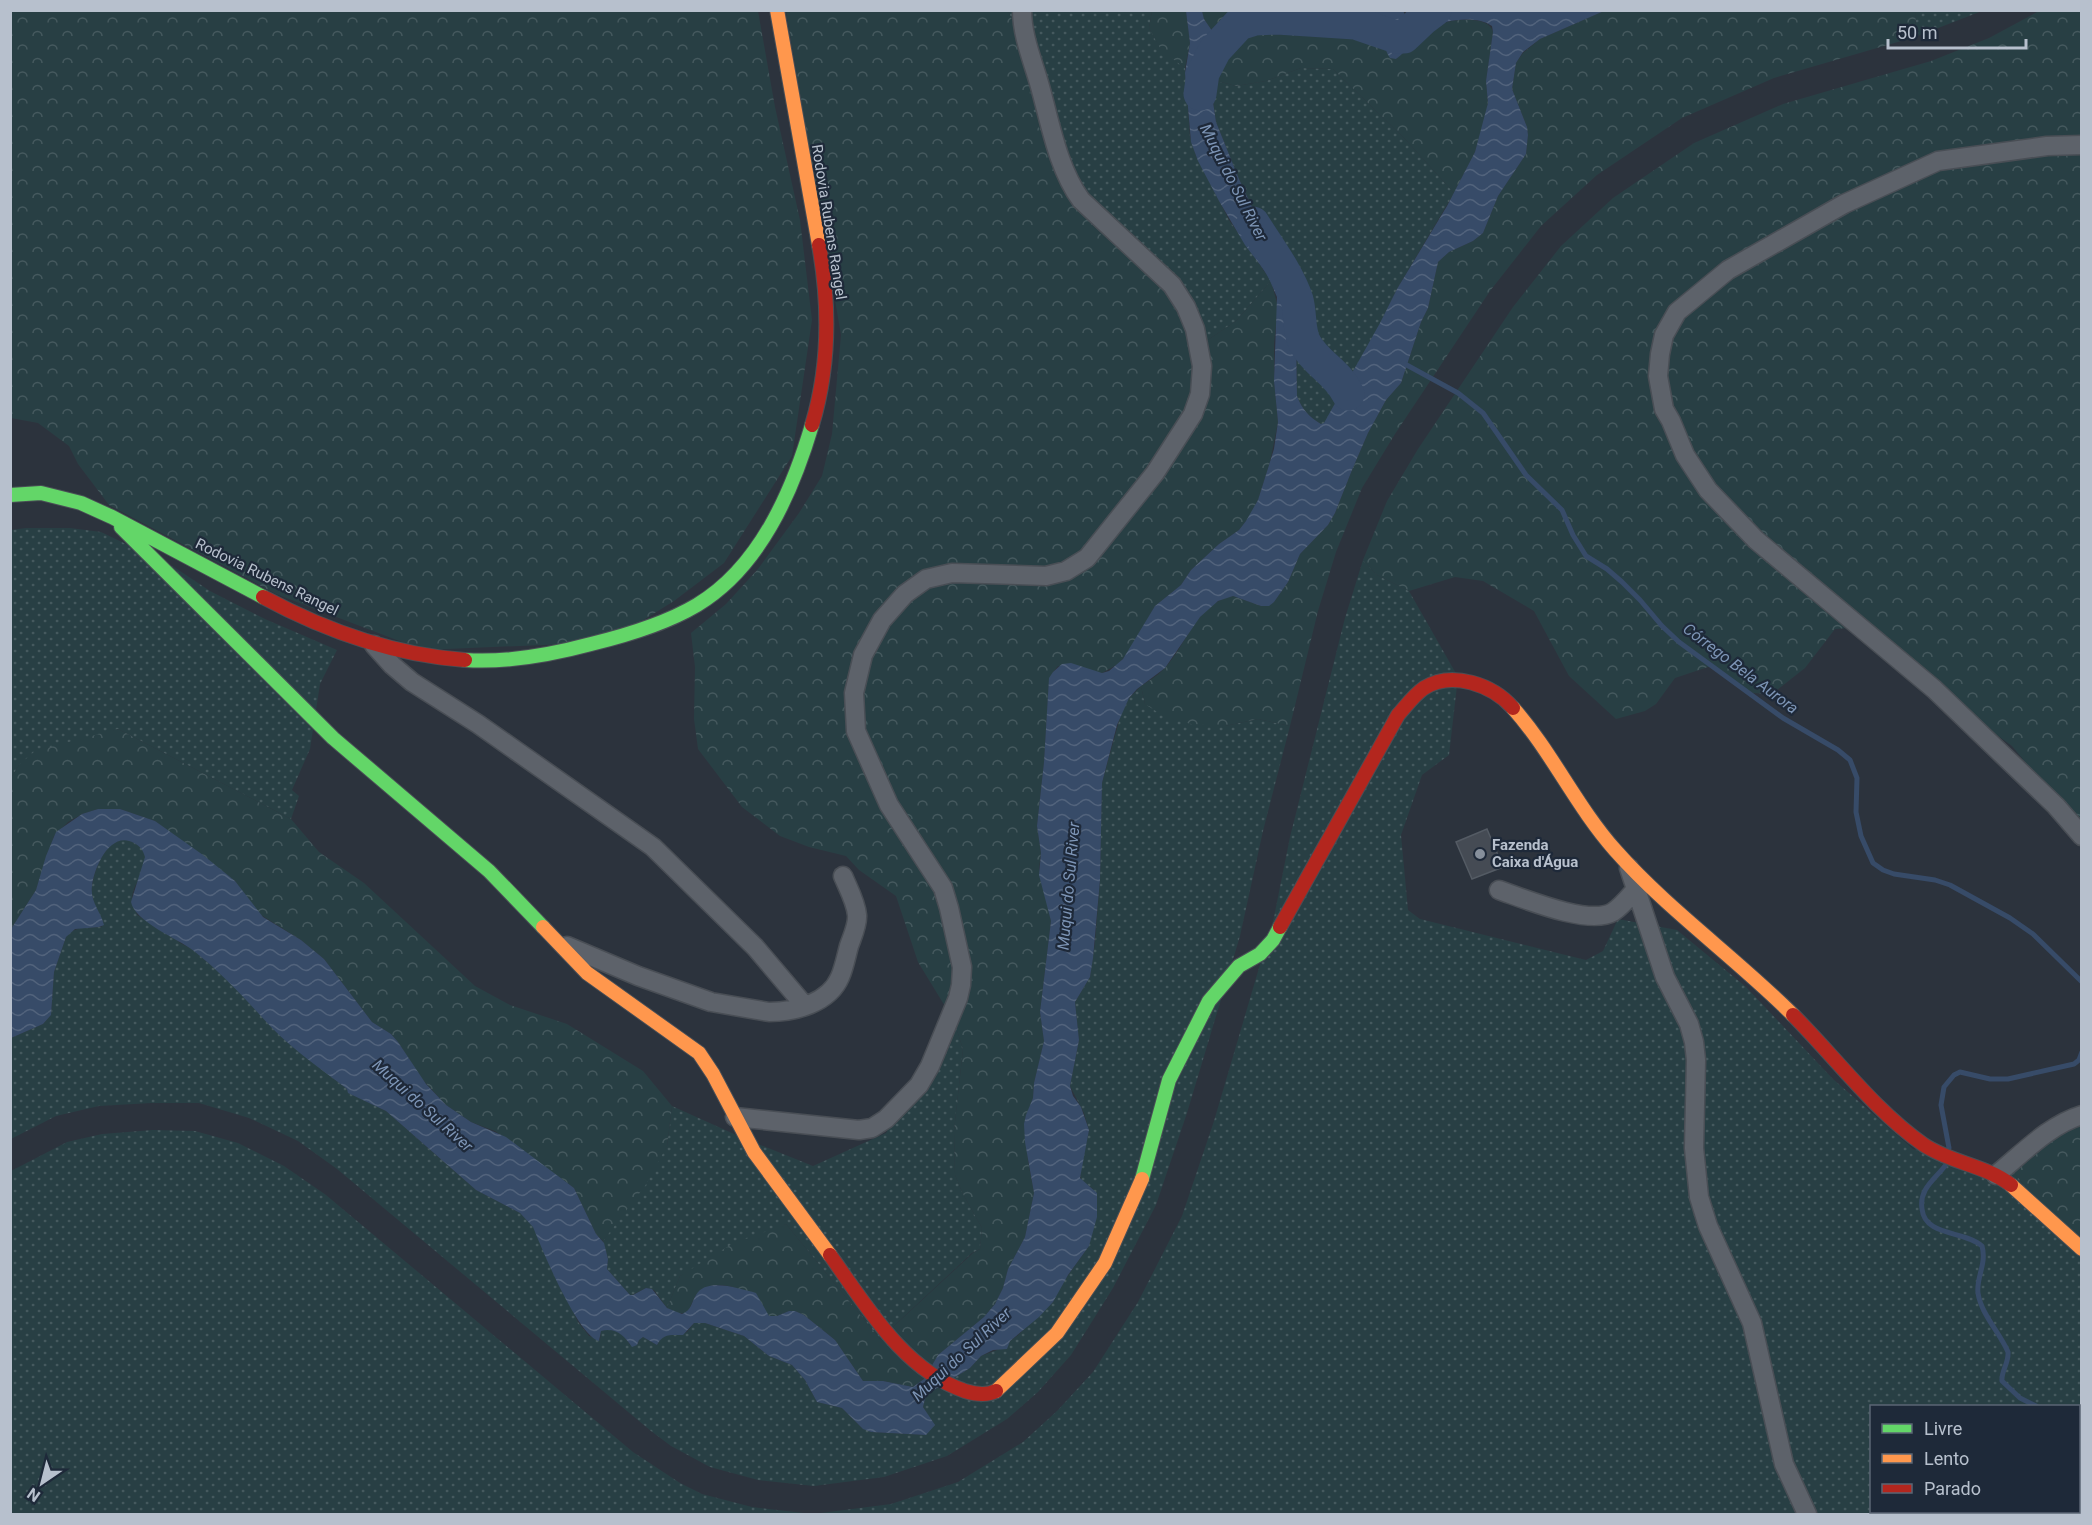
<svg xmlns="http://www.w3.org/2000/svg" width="2092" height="1525" font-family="Roboto,sans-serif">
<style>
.grass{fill:url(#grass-dots);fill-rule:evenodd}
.forest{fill:url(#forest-crowns)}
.water{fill:url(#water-waves)}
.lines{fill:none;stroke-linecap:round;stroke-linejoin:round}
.stream{stroke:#374b68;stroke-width:5}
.river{stroke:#374b68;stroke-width:33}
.building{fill:#454b54;stroke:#545b64;stroke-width:1.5}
.street-casing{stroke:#494e55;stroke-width:21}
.fast-casing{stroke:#494e55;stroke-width:16}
.slow-casing{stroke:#494e55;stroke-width:16}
.jam-casing{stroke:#494e55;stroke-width:16}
.street{stroke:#5d626a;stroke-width:18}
.fast{stroke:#63d668;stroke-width:14}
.slow{stroke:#ff974d;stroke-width:14}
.jam{stroke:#b3261e;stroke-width:14}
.poi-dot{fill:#868f9b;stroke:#1e2939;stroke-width:2}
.labels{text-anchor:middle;stroke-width:4.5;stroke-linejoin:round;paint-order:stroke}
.street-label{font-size:15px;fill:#b7c0cd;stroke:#1e2939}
.poi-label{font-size:15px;font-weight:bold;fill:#b7c0cd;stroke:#1e2939;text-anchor:start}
.water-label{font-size:16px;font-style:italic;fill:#7d95b6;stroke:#1e2939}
</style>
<defs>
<pattern id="grass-dots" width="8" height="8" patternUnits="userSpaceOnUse" patternTransform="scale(1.5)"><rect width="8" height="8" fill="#283f44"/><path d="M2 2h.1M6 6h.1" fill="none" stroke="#45595e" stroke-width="1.8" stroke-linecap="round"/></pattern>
<pattern id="forest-crowns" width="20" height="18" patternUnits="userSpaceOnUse" patternTransform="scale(1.5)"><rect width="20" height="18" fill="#283f44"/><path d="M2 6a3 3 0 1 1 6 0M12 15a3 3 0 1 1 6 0" fill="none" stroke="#45595e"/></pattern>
<pattern id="water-waves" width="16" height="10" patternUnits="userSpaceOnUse" patternTransform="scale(1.5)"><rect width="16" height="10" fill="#374b68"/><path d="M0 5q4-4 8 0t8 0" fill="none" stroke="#52637c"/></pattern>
</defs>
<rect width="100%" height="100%" fill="#2c333d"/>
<path class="grass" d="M 1008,11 L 1152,11 L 1149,28 L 1161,49 L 1185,68 L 1190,137 L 1196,156 L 1229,220 L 1271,281 L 1236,321 L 1196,348 L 1189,349 L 1187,335 L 1125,249 L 1103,237 L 1067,197 L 1045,147 L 1030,104 L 1025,48 Z
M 1916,11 L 1916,10 L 1982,11 L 1915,37 Z
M 1301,68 L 1333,69 L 1406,140 L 1454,193 L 1397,289 L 1381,323 L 1324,424 L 1321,424 C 1309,417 1302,409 1297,396 L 1296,334 L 1287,281 L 1239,179 L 1216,122 L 1210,79 L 1236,86 L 1266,81 Z
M 26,528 L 70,528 L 101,532 L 174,567 L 210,591 L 265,619 L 337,650 L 320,684 L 310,749 L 292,790 L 299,796 L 291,819 L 118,729 L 19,765 L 11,778 L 11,530 Z
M 1363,560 L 1377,575 L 1409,591 L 1458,677 L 1449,755 L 1422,775 L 1401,835 L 1408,910 L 1420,919 L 1586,960 L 1603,951 L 1618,919 L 1677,930 L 1746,987 L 1833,1079 L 1913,1149 L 2013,1171 L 2081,1258 L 2081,1514 L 11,1514 L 11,1171 L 67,1142 L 102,1134 L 153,1130 L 195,1131 L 238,1143 L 284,1166 L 326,1195 L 633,1452 L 680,1483 L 702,1494 L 752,1507 L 813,1514 L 891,1504 L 958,1482 L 1023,1442 L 1057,1411 L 1093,1372 L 1138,1302 L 1182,1216 L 1214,1121 L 1274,917 L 1290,837 L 1345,618 ZM 1872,1406 L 2078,1406 L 2078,1512 L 1872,1512 Z
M 1141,686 L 1145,704 L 1225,726 L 1258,719 L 1290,726 L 1263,831 L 1240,936 L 1187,1113 L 1156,1205 L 1113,1288 L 1071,1355 L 1038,1392 L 1007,1419 L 947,1456 L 884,1477 L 814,1486 L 758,1480 L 710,1467 L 671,1446 L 651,1431 L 337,1169 L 298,1141 L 249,1118 L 199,1103 L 151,1103 L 99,1106 L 56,1116 L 11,1139 L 11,1038 L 43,1024 L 51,1015 L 54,972 L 66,937 L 70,932 L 80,928 L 102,927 C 100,912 90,902 92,887 C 94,870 107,834 130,841 C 135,842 141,847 144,852 C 150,868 133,883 132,897 C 132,902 136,910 137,915 L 167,932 L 180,943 L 192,949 L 232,983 L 291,1045 L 347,1089 L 349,1093 L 386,1111 L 476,1190 L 520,1213 L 533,1226 L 578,1322 L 589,1336 L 600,1340 L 601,1331 C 614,1327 624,1334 630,1345 L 638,1344 L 639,1339 L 643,1337 L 657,1345 L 661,1338 L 673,1333 L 680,1335 L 687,1332 L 694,1323 L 705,1323 L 744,1336 L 769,1356 L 792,1365 L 805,1380 L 817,1402 L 842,1408 L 861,1427 L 871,1432 L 926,1435 L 928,1415 L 923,1407 L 926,1395 L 970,1368 L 981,1356 L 997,1350 L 1017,1336 L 1053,1302 L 1059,1288 L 1089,1246 L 1093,1189 L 1081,1180 L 1080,1171 L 1089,1130 L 1084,1113 L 1070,1086 L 1079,1040 L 1075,1002 L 1090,977 L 1095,943 L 1100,880 L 1102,783 L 1121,714 L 1129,698 Z
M 954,1021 L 963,1049 L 954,1131 L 955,1175 L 963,1194 L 982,1228 L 980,1249 L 972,1253 L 880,1339 L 786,1224 L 680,1276 L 667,1308 L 654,1290 L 646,1288 L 632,1295 L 630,1295 L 607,1269 L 608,1259 L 603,1241 L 667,1146 L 672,1106 L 743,1138 L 813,1166 L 886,1133 Z"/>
<path class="forest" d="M 10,11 L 758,11 L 775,107 L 800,220 L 812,320 L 792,456 L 724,563 L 674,601 L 629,629 L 566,644 L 423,650 L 276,594 L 109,505 L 78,464 L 69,446 L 38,423 L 11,418 Z
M 786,11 L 1008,11 L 1025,48 L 1031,104 L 1045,147 L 1067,197 L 1103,237 L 1125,249 L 1164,289 L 1187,335 L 1189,349 L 1196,348 L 1236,321 L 1271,281 L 1278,307 L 1274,343 L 1274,381 L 1278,422 L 1270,462 L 1258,500 L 1250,516 L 1239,530 L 1219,544 L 1191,570 L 1181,585 L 1155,606 L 1128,653 L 1118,664 L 1102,673 L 1058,666 L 1053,672 L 1049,682 L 1044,762 L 1037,826 L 1041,853 L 1039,868 L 1051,921 L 1040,1012 L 1044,1041 L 1034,1083 L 1033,1098 L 1025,1119 L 1028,1161 L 1034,1193 L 1025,1237 L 1008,1269 L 1003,1288 L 995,1304 L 984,1317 L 938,1355 L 924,1379 L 913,1387 L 883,1381 L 863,1381 L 835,1340 L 804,1315 L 795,1311 L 789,1311 L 777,1316 L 769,1316 C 765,1312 764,1308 761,1304 C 750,1289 713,1276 698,1293 C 692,1299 692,1307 686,1313 L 676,1313 L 667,1308 L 680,1276 L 732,1244 L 786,1224 L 880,1339 L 973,1253 L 980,1249 L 982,1228 L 963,1194 L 955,1175 L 954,1131 L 963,1049 L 954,1021 L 918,962 L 896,896 L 859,870 L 846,856 L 809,847 L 780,836 L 742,807 L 698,749 L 694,719 L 695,667 L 691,633 L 726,604 L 758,569 L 799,513 L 822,476 L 832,434 L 841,335 Z
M 1152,11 L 1186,11 L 1190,43 L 1185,68 L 1161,50 L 1149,28 Z
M 1202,11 L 1291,11 L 1361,19 L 1375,23 L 1381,30 L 1384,38 L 1396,59 C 1408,49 1419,34 1432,27 C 1446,20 1488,13 1493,32 L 1486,81 L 1488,103 L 1485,118 L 1475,152 L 1454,193 L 1406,140 L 1333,69 L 1301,68 L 1266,81 L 1236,86 L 1210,79 L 1211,61 L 1219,41 L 1204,19 Z
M 1604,11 L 1916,11 L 1915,37 L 1774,78 L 1682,118 L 1597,175 L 1541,226 L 1490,291 L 1395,434 L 1362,488 L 1336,552 L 1318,611 L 1290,726 L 1258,719 L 1225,726 L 1191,724 L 1165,717 L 1145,704 L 1141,686 C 1149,681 1157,676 1164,669 C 1187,645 1196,603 1233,596 L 1261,606 L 1274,602 L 1288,582 L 1300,554 L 1328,525 L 1335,513 L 1352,470 L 1368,433 L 1386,400 L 1401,383 L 1421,322 L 1428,308 L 1438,262 L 1449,252 L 1473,241 L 1483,233 L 1498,196 L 1526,154 L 1528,135 L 1527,127 L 1512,89 L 1516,63 L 1523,53 L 1540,39 Z
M 2039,11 L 2081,11 L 2081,823 L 2045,786 L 2012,746 L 1897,663 L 1862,627 L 1835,629 L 1805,668 L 1772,694 L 1753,693 L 1711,666 L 1675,678 L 1656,704 L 1645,711 L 1616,719 L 1569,676 L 1534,611 L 1483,581 L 1455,577 L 1409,591 L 1377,575 L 1363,560 L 1387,501 L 1418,449 L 1513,307 L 1561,246 L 1613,198 L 1694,143 L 1783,104 L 1931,61 L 1989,38 Z
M 118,729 L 291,819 L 319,852 L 364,883 L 475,986 L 510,1005 L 567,1024 L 643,1071 L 672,1106 L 667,1146 L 645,1186 L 603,1241 L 596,1234 L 574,1188 L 495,1131 L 471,1122 L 446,1105 L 422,1079 L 398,1042 L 391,1034 L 372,1022 L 324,959 L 301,940 L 258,913 L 235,881 L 155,821 L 120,809 L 98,809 L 82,814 L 68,822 L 54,836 L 36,890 L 11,929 L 11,778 L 19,765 L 35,751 Z
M 2081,1121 L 2081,1258 L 2013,1171 L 2070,1125 Z"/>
<path class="water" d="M 1186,11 L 1202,11 L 1204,19 L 1219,41 L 1211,61 L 1209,75 L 1216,122 L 1239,179 L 1290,289 L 1296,334 L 1297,396 C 1302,409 1309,417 1321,424 L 1324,423 L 1380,323 L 1397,289 L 1447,206 L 1475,152 L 1488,103 L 1486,81 L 1493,32 L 1492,26 C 1477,15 1443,19 1428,30 C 1417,38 1408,50 1396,59 L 1390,58 C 1382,47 1385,34 1375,23 L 1291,11 L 1403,11 L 1414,30 L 1418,11 L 1604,11 L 1540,39 L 1523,52 L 1516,63 L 1512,89 L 1527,127 L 1528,135 L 1526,154 L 1498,196 L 1483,233 L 1473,241 L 1449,252 L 1438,262 L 1428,308 L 1421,322 L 1401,383 L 1386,400 L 1368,433 L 1352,470 L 1335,513 L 1328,525 L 1300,554 L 1288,582 L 1274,602 L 1269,606 L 1261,606 L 1233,596 L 1218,601 L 1200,617 L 1165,668 L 1137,689 L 1129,698 L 1117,725 L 1102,783 L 1100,880 L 1093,958 L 1090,977 L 1075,1002 L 1079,1040 L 1070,1086 L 1073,1096 L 1081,1107 L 1089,1130 L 1080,1178 L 1097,1193 L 1097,1217 L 1089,1246 L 1068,1275 L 1053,1302 L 1039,1317 L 1010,1341 L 1007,1349 L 993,1350 L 981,1356 L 970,1368 L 926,1395 L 923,1407 L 935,1425 L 926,1435 L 871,1432 L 863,1429 L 842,1408 L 817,1402 L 805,1380 L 792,1365 L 769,1356 L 744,1336 L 705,1323 L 694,1323 L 683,1335 C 671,1335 663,1333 657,1345 L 643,1337 L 639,1340 L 637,1345 L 632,1347 C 624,1335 615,1327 601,1331 L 599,1341 C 577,1335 542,1249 533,1227 L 520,1213 L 476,1190 L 386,1111 L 348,1093 L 347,1089 C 321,1069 295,1051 272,1028 C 246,1000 224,975 194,951 C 177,938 135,922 131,902 L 145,857 C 143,850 140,846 134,843 C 110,830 94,868 92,886 C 90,902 100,910 104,925 L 99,927 L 75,929 L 66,937 L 54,972 L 51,1015 L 43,1024 L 11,1038 L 11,929 L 36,890 L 46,856 L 56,832 L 82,814 L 98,809 L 120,809 L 155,821 L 203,855 L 235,881 L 263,917 L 301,940 L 324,959 L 372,1022 L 391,1034 L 398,1042 L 426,1084 L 446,1105 L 471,1122 L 506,1137 L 574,1188 L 596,1234 L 604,1243 L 608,1259 L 607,1269 L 630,1295 L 633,1295 L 646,1288 L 652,1289 L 667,1308 L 682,1314 C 692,1310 691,1303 696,1295 C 706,1277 740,1289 756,1293 L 769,1316 L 777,1316 L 789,1311 L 795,1311 L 804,1315 L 835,1340 L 863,1381 L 883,1381 L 913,1387 L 924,1379 L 938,1355 L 984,1317 L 995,1304 L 1003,1288 L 1008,1269 L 1025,1237 L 1034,1193 L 1025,1142 L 1024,1124 L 1026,1115 L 1033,1098 L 1034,1083 L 1044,1041 L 1040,1012 L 1051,921 L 1039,875 L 1041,853 L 1037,826 L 1044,762 L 1049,678 L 1053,672 L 1062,664 L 1071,663 L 1102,673 L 1109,671 L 1123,659 L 1155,606 L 1181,585 L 1191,570 L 1219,544 L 1239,530 L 1246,521 L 1258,500 L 1274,449 L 1278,422 L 1274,381 L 1277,297 L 1267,274 L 1245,245 L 1219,201 L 1198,161 L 1191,142 L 1185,73 L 1190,43 Z"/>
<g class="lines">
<path class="stream" d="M 1403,363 L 1458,393 L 1483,413 L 1526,475 L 1562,510 L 1573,535 L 1586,556 L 1607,569 L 1622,582 L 1640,600 L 1662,626 L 1679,642 L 1783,718 L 1838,750 L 1850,760 L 1857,778 L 1856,812 L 1861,836 L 1873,863 L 1883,870 L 1894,874 L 1935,880 L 1950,885 L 2010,918 L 2033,934 L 2082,982
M 1949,1148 L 1941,1105 L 1944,1087 L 1954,1075 L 1960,1072 L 1990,1079 L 2008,1079 L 2074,1064 L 2079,1060 L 2082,1052
M 1945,1166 C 1934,1180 1919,1189 1922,1209 C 1925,1237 1964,1230 1982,1246 C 1987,1264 1976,1277 1978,1293 C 1981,1314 2000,1333 2008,1352 C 2009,1363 2001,1371 2002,1381 L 2020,1398 L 2036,1406
M 2078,1434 L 2082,1433"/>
<path class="river" d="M 1200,94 L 1203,73 L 1215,50 L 1239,24 L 1255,19 L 1277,18 L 1355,23 L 1396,37 L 1404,37 L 1423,19 L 1435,10
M 1253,223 C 1268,247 1288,273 1297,300 C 1301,314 1298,332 1306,345 C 1317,364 1338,373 1348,394"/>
</g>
<path class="building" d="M 1487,829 L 1503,867 L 1472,879 L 1456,842 Z"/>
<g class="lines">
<g class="street-casing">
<path id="street" d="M 2082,145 L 2047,146 L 1938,161 L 1844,204 L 1728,270 L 1677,312 L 1664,335 L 1660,354 L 1658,376 L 1664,409 L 1671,421 L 1685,455 L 1708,490 L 1756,540 L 1934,689 L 2056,806 L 2082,836
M 374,645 L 392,665 L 412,682 L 478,724 L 653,847 L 755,947 L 805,1006
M 1629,868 L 1665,977 L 1689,1024 L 1694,1042 L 1696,1060 L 1694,1148 L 1699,1197 L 1708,1226 L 1752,1323 L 1784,1464 L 1807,1514
M 1499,890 C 1525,899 1589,926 1613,912 C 1622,906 1629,897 1636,889
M 567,946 L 638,976 L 711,1002 L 769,1012 C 795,1012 829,1003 840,977 C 844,968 846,957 849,946 C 852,937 858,925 857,915 C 856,902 848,888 843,876
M 735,1117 L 859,1130 L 872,1128 L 886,1119 L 919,1085 L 930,1066 L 958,998 L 961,985 L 962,967 L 949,908 L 943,888 L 889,805 L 856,731 L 854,693 L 863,655 L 882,620 L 905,594 L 926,579 L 952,573 L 1046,576 L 1066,571 L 1087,558 L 1155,473 L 1193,414 L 1200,394 L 1202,366 L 1195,329 L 1186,307 L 1172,285 L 1081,200 C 1057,167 1050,121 1039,83 C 1032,59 1022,35 1022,10
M 1996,1175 C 2023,1153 2049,1125 2082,1115"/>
</g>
<g class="fast-casing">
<path id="fast" d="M 10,495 L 41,493 L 81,503 L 112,517 L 263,597
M 121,527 L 333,738 L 489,871 L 543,927
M 465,660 C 508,663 550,655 591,644 C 628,635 665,624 697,605 C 760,567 792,492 812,425
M 1142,1179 L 1169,1080 L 1209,1001 L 1239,966 L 1260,954 L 1273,940 L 1280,927"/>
</g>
<g class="slow-casing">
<path id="slow" d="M 777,10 L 819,245
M 1513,708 C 1552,752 1576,806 1615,850 C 1668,910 1736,958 1793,1015
M 543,927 L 587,973 L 699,1053 L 713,1074 L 754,1152 L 830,1255
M 2011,1185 L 2082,1249
M 996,1391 L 1057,1333 L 1105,1263 L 1142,1179"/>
</g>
<g class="jam-casing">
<path id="jam" d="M 812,425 C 830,365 830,306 819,245
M 263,597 C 326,631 394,655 465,660
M 1280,927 L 1398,715 C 1406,706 1414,695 1424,688 C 1452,670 1493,685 1513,708
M 1793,1015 C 1836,1058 1874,1110 1924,1145 C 1951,1163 1985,1165 2011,1185
M 830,1255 C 866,1305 903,1370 965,1391 C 975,1394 986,1396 996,1391"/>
</g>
<use href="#street" class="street"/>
<use href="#fast" class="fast"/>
<use href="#slow" class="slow"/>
<use href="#jam" class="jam"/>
</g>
<circle class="poi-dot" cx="1480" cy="854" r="6"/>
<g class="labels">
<g class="street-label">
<text transform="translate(829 222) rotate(81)" y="5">Rodovia Rubens Rangel</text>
<text transform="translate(267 577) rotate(26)" y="5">Rodovia Rubens Rangel</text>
</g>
<g class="poi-label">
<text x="1492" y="850">Fazenda<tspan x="1492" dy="17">Caixa d'Água</tspan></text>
</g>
<g class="water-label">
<text transform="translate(1234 182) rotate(63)" y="6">Muqui do Sul River</text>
<text transform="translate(1741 668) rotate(37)" y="6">Córrego Bela Aurora</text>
<text transform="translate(1068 886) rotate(-85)" y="6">Muqui do Sul River</text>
<text transform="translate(423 1105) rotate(42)" y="6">Muqui do Sul River</text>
<text transform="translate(961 1354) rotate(-43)" y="6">Muqui do Sul River</text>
</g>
</g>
<rect width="2092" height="1525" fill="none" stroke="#b7c0cd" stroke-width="24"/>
<rect x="1870" y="1405" width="210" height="108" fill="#1e2939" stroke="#5b6574" stroke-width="1.5"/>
<rect x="1882" y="1424" width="30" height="9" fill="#63d668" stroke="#5b6574" stroke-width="1.5"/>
<text x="1924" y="1435" font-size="18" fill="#b7c0cd">Livre</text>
<rect x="1882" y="1454" width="30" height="9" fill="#ff974d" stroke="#5b6574" stroke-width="1.5"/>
<text x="1924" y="1465" font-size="18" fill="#b7c0cd">Lento</text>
<rect x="1882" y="1484" width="30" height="9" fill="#b3261e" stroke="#5b6574" stroke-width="1.5"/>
<text x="1924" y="1495" font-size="18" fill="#b7c0cd">Parado</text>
<g transform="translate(42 1483) rotate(215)" stroke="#1e2939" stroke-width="4.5" paint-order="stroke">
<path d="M0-4.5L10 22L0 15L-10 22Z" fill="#b7c0cd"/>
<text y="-9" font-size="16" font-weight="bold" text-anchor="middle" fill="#b7c0cd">N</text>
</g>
<path d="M1888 39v9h138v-9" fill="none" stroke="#b7c0cd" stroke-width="3"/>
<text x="1897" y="39" font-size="18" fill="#b7c0cd" stroke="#1e2939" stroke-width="4.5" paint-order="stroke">50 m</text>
</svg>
